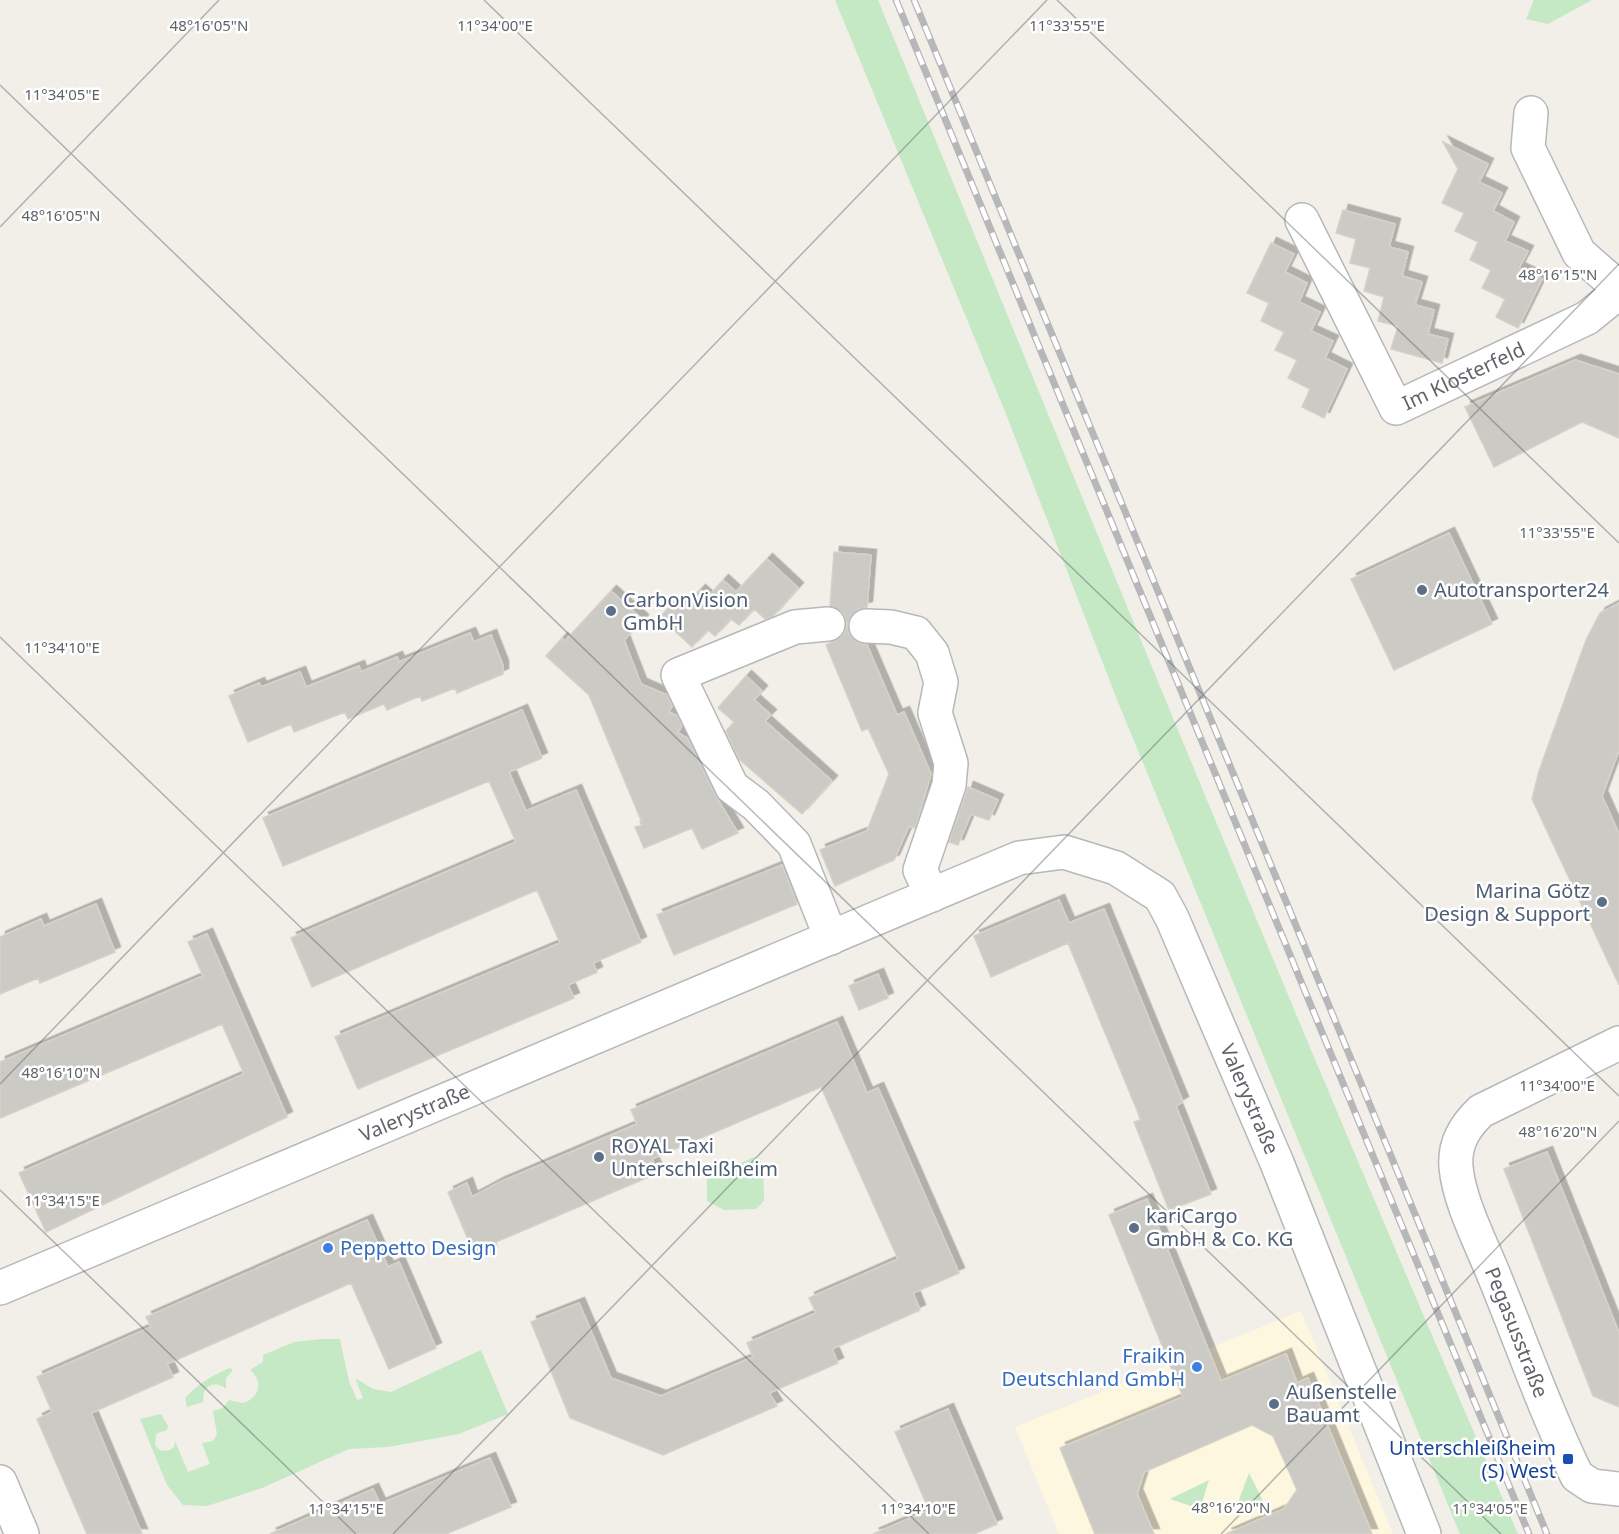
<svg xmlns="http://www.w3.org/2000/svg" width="1619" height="1534" font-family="'Noto Sans',sans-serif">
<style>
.commercial{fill:#fef7e0}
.green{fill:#c5e8c5}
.building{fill:#cccac5;stroke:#d6d1c6;stroke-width:1.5;filter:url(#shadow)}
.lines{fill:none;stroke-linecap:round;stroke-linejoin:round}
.minor-casing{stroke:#b5b8bc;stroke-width:36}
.minor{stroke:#fff;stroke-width:33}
.rail-casing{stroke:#b6b7b8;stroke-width:7}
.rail{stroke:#fff;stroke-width:4.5;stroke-dasharray:14;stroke-linecap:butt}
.ticks{fill:none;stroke:#5f6368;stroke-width:1.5;stroke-opacity:0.45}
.service-dot{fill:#5c6f8a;stroke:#fff;stroke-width:2}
.shop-dot{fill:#3f7fe0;stroke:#fff;stroke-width:2}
.transit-dot{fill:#1a4fb4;stroke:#fff;stroke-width:2}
.labels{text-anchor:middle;stroke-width:5;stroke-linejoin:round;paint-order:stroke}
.street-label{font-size:20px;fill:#5f6368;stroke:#fff}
.service-label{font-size:20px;fill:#4e5e75;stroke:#fff;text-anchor:start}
.shop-label{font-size:20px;fill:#366cbe;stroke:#fff;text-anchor:start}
.transit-label{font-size:20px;fill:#164399;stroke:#fff;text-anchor:end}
.ticks-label{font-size:15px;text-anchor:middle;fill:#5f6368;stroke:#fff;stroke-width:5;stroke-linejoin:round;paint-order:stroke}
</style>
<defs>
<filter id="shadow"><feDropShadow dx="5.5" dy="-5.5" stdDeviation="0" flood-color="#0004"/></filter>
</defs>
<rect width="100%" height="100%" fill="#f1efe8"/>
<path class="commercial" d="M 1301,1311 L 1393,1534 L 1059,1534 L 1015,1427 Z"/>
<path class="green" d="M 835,0 L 878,0 C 1089,512 1296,1026 1518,1534 L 1460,1534 L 1118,702 L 1006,414 Z
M 1534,0 L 1592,0 L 1548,24 L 1526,19 Z
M 754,1157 L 763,1163 L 764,1201 L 756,1209 L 724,1210 L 707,1201 L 707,1178 Z
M 322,1339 L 340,1339 L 349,1381 L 357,1400 L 363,1398 L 355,1378 L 373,1389 L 391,1392 L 481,1350 L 508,1414 L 459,1434 L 388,1447 L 349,1449 L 262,1488 L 207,1506 L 183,1505 L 167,1485 L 140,1419 L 161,1414 L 168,1426 L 167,1430 L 156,1434 L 155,1445 L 161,1451 L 170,1450 L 174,1447 L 175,1441 L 188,1472 L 210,1464 L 202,1443 L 213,1441 L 217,1434 L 213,1411 L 223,1408 L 229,1400 L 242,1403 C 260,1399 264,1381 250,1370 L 263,1362 L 263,1355 L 294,1342 Z
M 230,1368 L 233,1370 L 226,1378 L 226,1389 C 218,1382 210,1383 204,1391 L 203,1402 L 187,1407 L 185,1398 C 199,1383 211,1376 230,1368 Z
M 1249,1473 L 1263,1501 L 1234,1513 Z
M 1209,1480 L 1200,1509 L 1170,1499 Z"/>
<path class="building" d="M 1443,142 L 1488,164 L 1479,182 L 1502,193 L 1493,211 L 1514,222 L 1505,241 L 1528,251 L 1519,268 L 1542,279 L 1518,328 L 1496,317 L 1505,299 L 1482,288 L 1491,270 L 1470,260 L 1478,242 L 1455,231 L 1464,213 L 1442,203 L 1458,169 Z
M 1343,210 L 1395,224 L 1389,247 L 1408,252 L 1402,276 L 1422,282 L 1415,305 L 1434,310 L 1428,334 L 1448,339 L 1442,363 L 1391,349 L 1398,326 L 1378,321 L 1384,297 L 1364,291 L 1370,268 L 1350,263 L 1356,239 L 1336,233 Z
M 1271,243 L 1294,254 L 1285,272 L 1307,283 L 1299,302 L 1320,312 L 1311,331 L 1333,341 L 1325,358 L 1347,369 L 1324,418 L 1302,407 L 1310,389 L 1288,378 L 1297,360 L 1275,350 L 1284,332 L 1261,321 L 1269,303 L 1247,293 Z
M 1575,360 L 1619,374 L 1619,438 L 1582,422 L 1494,467 L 1465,407 Z
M 1449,533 L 1492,624 L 1394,670 L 1351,579 Z
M 834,552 L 871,555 L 867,607 L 858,609 L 851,616 L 847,625 L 849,634 L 857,642 L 867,645 L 897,715 L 904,712 L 931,774 L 915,828 L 909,826 L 894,860 L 835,886 L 820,850 L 867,831 L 889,774 L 868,728 L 862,731 L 826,645 L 839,639 L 845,632 L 847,623 L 843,613 L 830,606 Z
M 767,559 L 798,588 L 773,616 L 765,619 L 754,609 L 739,625 L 731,619 L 715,636 L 708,630 L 692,647 L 660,617 L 676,600 L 684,607 L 700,590 L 708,597 L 723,580 L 736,592 Z
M 611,591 L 643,620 L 624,640 L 641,684 L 667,695 L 672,706 L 669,712 L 677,716 L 682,725 L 678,733 L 687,738 L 715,795 L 738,833 L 702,849 L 692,828 L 644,848 L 635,827 L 643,825 L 589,695 L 546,656 L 562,638 L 565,641 Z
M 1619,603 L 1619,750 L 1602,796 L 1619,834 L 1619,985 L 1532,799 L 1539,771 L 1586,640 L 1600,613 Z
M 470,633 L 474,642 L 491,635 L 503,666 L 503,674 L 457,693 L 455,688 L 422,701 L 420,696 L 387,710 L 384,704 L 348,719 L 345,712 L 294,732 L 291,724 L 248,742 L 229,696 L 259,683 L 261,687 L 300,672 L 306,687 L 359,666 L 361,672 L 397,657 L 399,662 Z
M 746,676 L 762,691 L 754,700 L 771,715 L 765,721 L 832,781 L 802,814 L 739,759 L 726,731 L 734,722 L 718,708 Z
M 522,710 L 542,758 L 509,772 L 526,811 L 576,790 L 641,942 L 593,963 L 597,972 L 568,985 L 574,998 L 358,1089 L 335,1037 L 560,943 L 537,890 L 312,987 L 291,938 L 516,842 L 489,781 L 283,866 L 263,818 Z
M 968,787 L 998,800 L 989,820 L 971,814 L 958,845 L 949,842 Z
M 782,865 L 797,904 L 674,955 L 657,915 Z
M 1059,900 L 1069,923 L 1104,909 L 1183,1102 L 1176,1106 L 1211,1194 L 1169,1210 L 1134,1122 L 1141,1120 L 1068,943 L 991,977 L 974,936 Z
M 96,904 L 115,952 L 40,983 L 38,978 L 0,994 L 0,937 L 41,919 L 44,926 Z
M 207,934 L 287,1117 L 46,1232 L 19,1173 L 244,1074 L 222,1024 L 0,1118 L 0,1062 L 203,976 L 188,942 Z
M 878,974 L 888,998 L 859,1010 L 849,986 Z
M 837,1022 L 867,1093 L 878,1088 L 959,1273 L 913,1293 L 920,1310 L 832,1349 L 838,1363 L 769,1393 L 777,1406 L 663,1455 L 570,1418 L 531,1322 L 579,1303 L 611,1378 L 661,1396 L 753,1357 L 747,1343 L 816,1313 L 809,1298 L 898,1259 L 821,1087 L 652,1159 L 658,1173 L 489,1245 L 491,1252 L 476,1258 L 448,1192 L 467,1183 L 472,1197 L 500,1182 L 637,1124 L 631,1110 Z
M 1547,1152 L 1619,1333 L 1619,1407 L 1593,1396 L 1504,1169 Z
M 1147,1199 L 1221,1381 L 1286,1354 L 1297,1383 L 1308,1378 L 1372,1534 L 1226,1534 L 1284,1509 L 1297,1490 L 1273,1436 L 1252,1425 L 1144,1472 L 1137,1494 L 1154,1534 L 1095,1534 L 1060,1448 L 1183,1397 L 1109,1215 Z
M 367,1220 L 388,1267 L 399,1262 L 436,1348 L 389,1369 L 351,1283 L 167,1364 L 173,1377 L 91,1413 L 142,1534 L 87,1534 L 37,1419 L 52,1412 L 37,1377 L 151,1327 L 146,1317 Z
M 948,1409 L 997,1524 L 974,1534 L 873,1534 L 929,1510 L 895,1432 Z
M 490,1458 L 511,1507 L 446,1534 L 270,1534 L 373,1489 L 380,1504 Z"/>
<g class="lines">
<g class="minor-casing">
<g id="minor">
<path d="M 1531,113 L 1528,148 L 1579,253 L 1619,288"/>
<path id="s1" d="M 1302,220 L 1396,408 L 1587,318 L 1619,292"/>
<path d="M 828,624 L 795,627 L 678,675 L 732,787 L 756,805 L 794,844 L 831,938"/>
<path d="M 866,626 L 891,627 L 916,633 L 932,653 L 941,682 L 935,713 L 951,763 L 949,785 L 920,870 L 932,895"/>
<path id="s2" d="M 1619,1043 L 1481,1111 C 1465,1126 1454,1143 1456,1167 C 1459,1202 1482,1245 1495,1278 C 1522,1344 1546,1413 1577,1476 L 1592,1486 L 1619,1489"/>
<path id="s3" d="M 0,1288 L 1019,858 L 1064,852 L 1116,868 L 1160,896 L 1172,918 L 1277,1163 L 1424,1534"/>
<path d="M 0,1482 L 22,1534"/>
</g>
</g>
<use href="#minor" class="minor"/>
<g class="rail-casing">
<path id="rail" d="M 896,0 L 1529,1534
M 914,0 L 1547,1534"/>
</g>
<use href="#rail" class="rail"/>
</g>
<path class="ticks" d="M 484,0 L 1619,1096M 1057,0 L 1619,543M 0,85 L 1501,1534M 0,227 L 219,0M 0,637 L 929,1534M 0,1084 L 1047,0M 0,1190 L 356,1534M 393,1534 L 1619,264M 1221,1534 L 1619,1121"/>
<g class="service-dot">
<circle cx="1422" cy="590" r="6"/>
<circle cx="611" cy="611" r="6"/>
<circle cx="1602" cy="902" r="6"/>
<circle cx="599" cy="1157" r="6"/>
<circle cx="1134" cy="1228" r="6"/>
<circle cx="1274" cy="1404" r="6"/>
</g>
<g class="shop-dot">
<circle cx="328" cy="1248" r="6"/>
<circle cx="1197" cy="1367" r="6"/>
</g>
<rect class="transit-dot" x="1562" y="1453" width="12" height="12" rx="3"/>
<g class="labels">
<g class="street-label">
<text dy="7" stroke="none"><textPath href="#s1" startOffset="285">Im Klosterfeld</textPath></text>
<text dy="7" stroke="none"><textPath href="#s3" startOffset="1480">Valerystraße</textPath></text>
<text dy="7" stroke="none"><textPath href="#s3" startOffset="450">Valerystraße</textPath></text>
<text dy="7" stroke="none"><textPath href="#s2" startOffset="394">Pegasusstraße</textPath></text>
</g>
<g class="service-label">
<text x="1434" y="597">Autotransporter24</text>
<text x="623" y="607">CarbonVision<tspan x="623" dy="23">GmbH</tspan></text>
<text x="1590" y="898" text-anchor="end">Marina Götz<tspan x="1590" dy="23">Design &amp; Support</tspan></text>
<text x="611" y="1153">ROYAL Taxi<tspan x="611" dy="23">Unterschleißheim</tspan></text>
<text x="1146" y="1223">kariCargo<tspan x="1146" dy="23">GmbH &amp; Co. KG</tspan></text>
<text x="1286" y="1399">Außenstelle<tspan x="1286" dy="23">Bauamt</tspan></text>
</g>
<g class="shop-label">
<text x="340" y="1255">Peppetto Design</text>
<text x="1185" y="1363" text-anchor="end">Fraikin<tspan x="1185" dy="23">Deutschland GmbH</tspan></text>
</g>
<g class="transit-label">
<text x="1556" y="1455">Unterschleißheim<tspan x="1556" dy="23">(S) West</tspan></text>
</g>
</g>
<g class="ticks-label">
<text x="1067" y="31">11°33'55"E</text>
<text x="495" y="31">11°34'00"E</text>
<text x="209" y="31">48°16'05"N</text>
<text x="62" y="100">11°34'05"E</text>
<text x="61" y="221">48°16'05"N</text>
<text x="1558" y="280">48°16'15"N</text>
<text x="1557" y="538">11°33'55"E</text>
<text x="62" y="653">11°34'10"E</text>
<text x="61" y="1078">48°16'10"N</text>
<text x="1557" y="1091">11°34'00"E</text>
<text x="1558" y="1137">48°16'20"N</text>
<text x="62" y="1206">11°34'15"E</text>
<text x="1231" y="1513">48°16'20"N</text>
<text x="346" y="1514">11°34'15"E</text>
<text x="918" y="1514">11°34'10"E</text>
<text x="1490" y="1514">11°34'05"E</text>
</g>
</svg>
